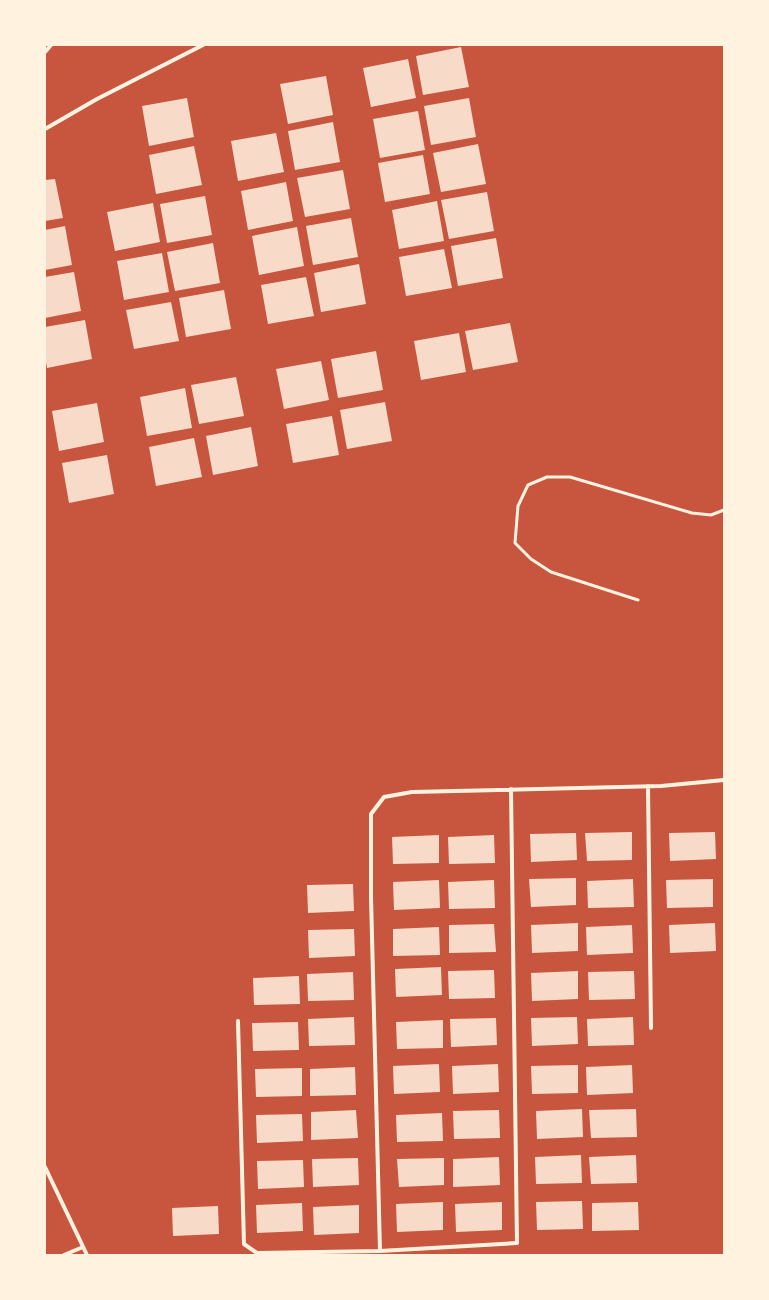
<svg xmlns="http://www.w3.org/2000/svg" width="769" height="1300" font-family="Cabin,sans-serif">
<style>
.building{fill:#f7dbc8}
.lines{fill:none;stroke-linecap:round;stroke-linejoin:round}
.service{stroke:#fff3e0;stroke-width:3}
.minor{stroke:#fff3e0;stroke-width:4}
</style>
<rect width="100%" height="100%" fill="#c8553d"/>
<path class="building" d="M 461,47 L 469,87 L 423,95 L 416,56 Z
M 408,59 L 416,98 L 371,107 L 363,68 Z
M 326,76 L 333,115 L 288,124 L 280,84 Z
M 187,98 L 194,137 L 149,146 L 142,106 Z
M 469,98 L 476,137 L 431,145 L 424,106 Z
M 418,111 L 425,150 L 380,158 L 373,119 Z
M 333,122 L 340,162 L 295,170 L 288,131 Z
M 276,133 L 284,172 L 238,181 L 231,141 Z
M 478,144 L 486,184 L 441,192 L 433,153 Z
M 194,146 L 202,185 L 156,194 L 149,155 Z
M 423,155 L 430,194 L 385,202 L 378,163 Z
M 343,170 L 350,209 L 305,217 L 297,178 Z
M 55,179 L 63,218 L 45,221 L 45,180 Z
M 286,182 L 293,221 L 248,230 L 241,191 Z
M 487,192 L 494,231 L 449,239 L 441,200 Z
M 205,196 L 212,235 L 167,243 L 160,204 Z
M 437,201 L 444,241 L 399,249 L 392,210 Z
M 153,203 L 160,242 L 115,251 L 107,212 Z
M 351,218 L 358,257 L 313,265 L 306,226 Z
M 65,226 L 72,265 L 45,270 L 45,230 Z
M 297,227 L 304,266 L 259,275 L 252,236 Z
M 496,238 L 503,278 L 458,286 L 451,246 Z
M 213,243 L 220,283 L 175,291 L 167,252 Z
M 444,249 L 452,288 L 406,296 L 399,257 Z
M 162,253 L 169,292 L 124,300 L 117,261 Z
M 359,264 L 366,304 L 321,312 L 314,273 Z
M 74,272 L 81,311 L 45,318 L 45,277 Z
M 306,277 L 314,316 L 268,324 L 261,285 Z
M 224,290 L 231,329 L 186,337 L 179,298 Z
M 171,302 L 179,341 L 134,349 L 126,310 Z
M 85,320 L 92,359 L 47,368 L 45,357 L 45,327 Z
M 510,323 L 518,362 L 473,370 L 465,331 Z
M 459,333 L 466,372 L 421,380 L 414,341 Z
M 376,351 L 383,390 L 338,398 L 331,359 Z
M 321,361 L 329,400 L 284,409 L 276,369 Z
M 236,377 L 244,416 L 199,424 L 191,385 Z
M 185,388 L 192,428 L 147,436 L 140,397 Z
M 385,402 L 392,441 L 347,449 L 340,410 Z
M 97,403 L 104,442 L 59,451 L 52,411 Z
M 332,416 L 339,455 L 293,463 L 286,424 Z
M 251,427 L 258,466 L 213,475 L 206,436 Z
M 194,438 L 202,477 L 156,486 L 149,447 Z
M 107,455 L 114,494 L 69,503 L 62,463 Z
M 632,832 L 632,860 L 587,861 L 585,833 Z
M 715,832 L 716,859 L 670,861 L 669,833 Z
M 576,833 L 577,860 L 531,862 L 530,834 Z
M 439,835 L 439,863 L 393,864 L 392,837 Z
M 494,835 L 495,863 L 449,864 L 448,837 Z
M 576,878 L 576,905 L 531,907 L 529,879 Z
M 633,879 L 634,907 L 588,908 L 587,881 Z
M 713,879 L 713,907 L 667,908 L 666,880 Z
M 439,880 L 440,908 L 394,910 L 393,882 Z
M 494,880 L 495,908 L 449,909 L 448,882 Z
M 353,884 L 354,911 L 308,913 L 307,885 Z
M 578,923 L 578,951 L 532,953 L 531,925 Z
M 715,923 L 716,951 L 670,953 L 669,925 Z
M 494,924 L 496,952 L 449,953 L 449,925 Z
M 632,925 L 633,953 L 587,955 L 586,927 Z
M 439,927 L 440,955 L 393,956 L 393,929 Z
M 354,929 L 355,956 L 309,958 L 308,930 Z
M 441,967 L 442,995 L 396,997 L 395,969 Z
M 494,970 L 495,998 L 449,999 L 448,971 Z
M 578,971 L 578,999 L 532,1001 L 531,973 Z
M 634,971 L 635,999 L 589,1000 L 588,972 Z
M 353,972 L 354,1000 L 308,1001 L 307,974 Z
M 299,976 L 300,1004 L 254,1005 L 253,978 Z
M 354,1017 L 355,1045 L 309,1046 L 308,1019 Z
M 577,1017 L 578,1044 L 532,1046 L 531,1018 Z
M 633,1017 L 634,1045 L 588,1046 L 587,1019 Z
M 496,1018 L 497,1045 L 451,1047 L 450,1019 Z
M 443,1020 L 443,1048 L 397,1049 L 396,1022 Z
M 298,1022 L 299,1050 L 253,1051 L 252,1023 Z
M 439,1064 L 440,1092 L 394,1094 L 393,1066 Z
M 498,1064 L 499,1092 L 453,1094 L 452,1066 Z
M 578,1065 L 578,1093 L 532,1094 L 531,1066 Z
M 632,1065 L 633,1093 L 587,1095 L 586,1067 Z
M 355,1067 L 356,1095 L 310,1096 L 310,1069 Z
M 302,1068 L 302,1096 L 256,1097 L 255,1069 Z
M 582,1109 L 583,1137 L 537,1139 L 536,1111 Z
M 636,1109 L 637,1137 L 591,1138 L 589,1110 Z
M 356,1110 L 358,1138 L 311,1140 L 311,1112 Z
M 499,1110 L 500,1138 L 454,1139 L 453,1111 Z
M 442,1113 L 443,1141 L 397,1142 L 396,1115 Z
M 302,1114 L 303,1141 L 257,1143 L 256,1115 Z
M 581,1155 L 582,1183 L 536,1184 L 535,1157 Z
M 636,1155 L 637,1183 L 591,1184 L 589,1157 Z
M 499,1157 L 500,1185 L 453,1187 L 453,1159 Z
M 358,1158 L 359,1185 L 313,1187 L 312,1159 Z
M 444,1158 L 444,1185 L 399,1187 L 397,1159 Z
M 303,1160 L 304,1187 L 258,1189 L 257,1161 Z
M 582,1201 L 583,1229 L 537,1230 L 536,1202 Z
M 443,1202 L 443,1230 L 397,1232 L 396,1204 Z
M 502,1202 L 502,1230 L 456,1232 L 455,1204 Z
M 638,1202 L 639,1230 L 592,1231 L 592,1203 Z
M 302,1203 L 303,1231 L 257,1233 L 256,1205 Z
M 359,1205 L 359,1233 L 314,1235 L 313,1207 Z
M 218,1206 L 219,1234 L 173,1236 L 172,1208 Z"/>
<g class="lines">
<path class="service" d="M 638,600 L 551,572 L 531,559 L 515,543 L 518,506 L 528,485 L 547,477 L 570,477 L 692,513 L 711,515 L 724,510"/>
<path class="minor" d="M 45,52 L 51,45
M 45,129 L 97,99 L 203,45
M 648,786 L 651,1028
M 238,1021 L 244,1244 L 257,1253 L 380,1251 L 517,1243 L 511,789
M 45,1167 L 87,1255
M 380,1251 L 371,897 L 371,814 L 384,797 L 412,792 L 661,786 L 724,780
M 64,1255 L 83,1247"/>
</g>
<rect width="769" height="1300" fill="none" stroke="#fff3e0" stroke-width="92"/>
</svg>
